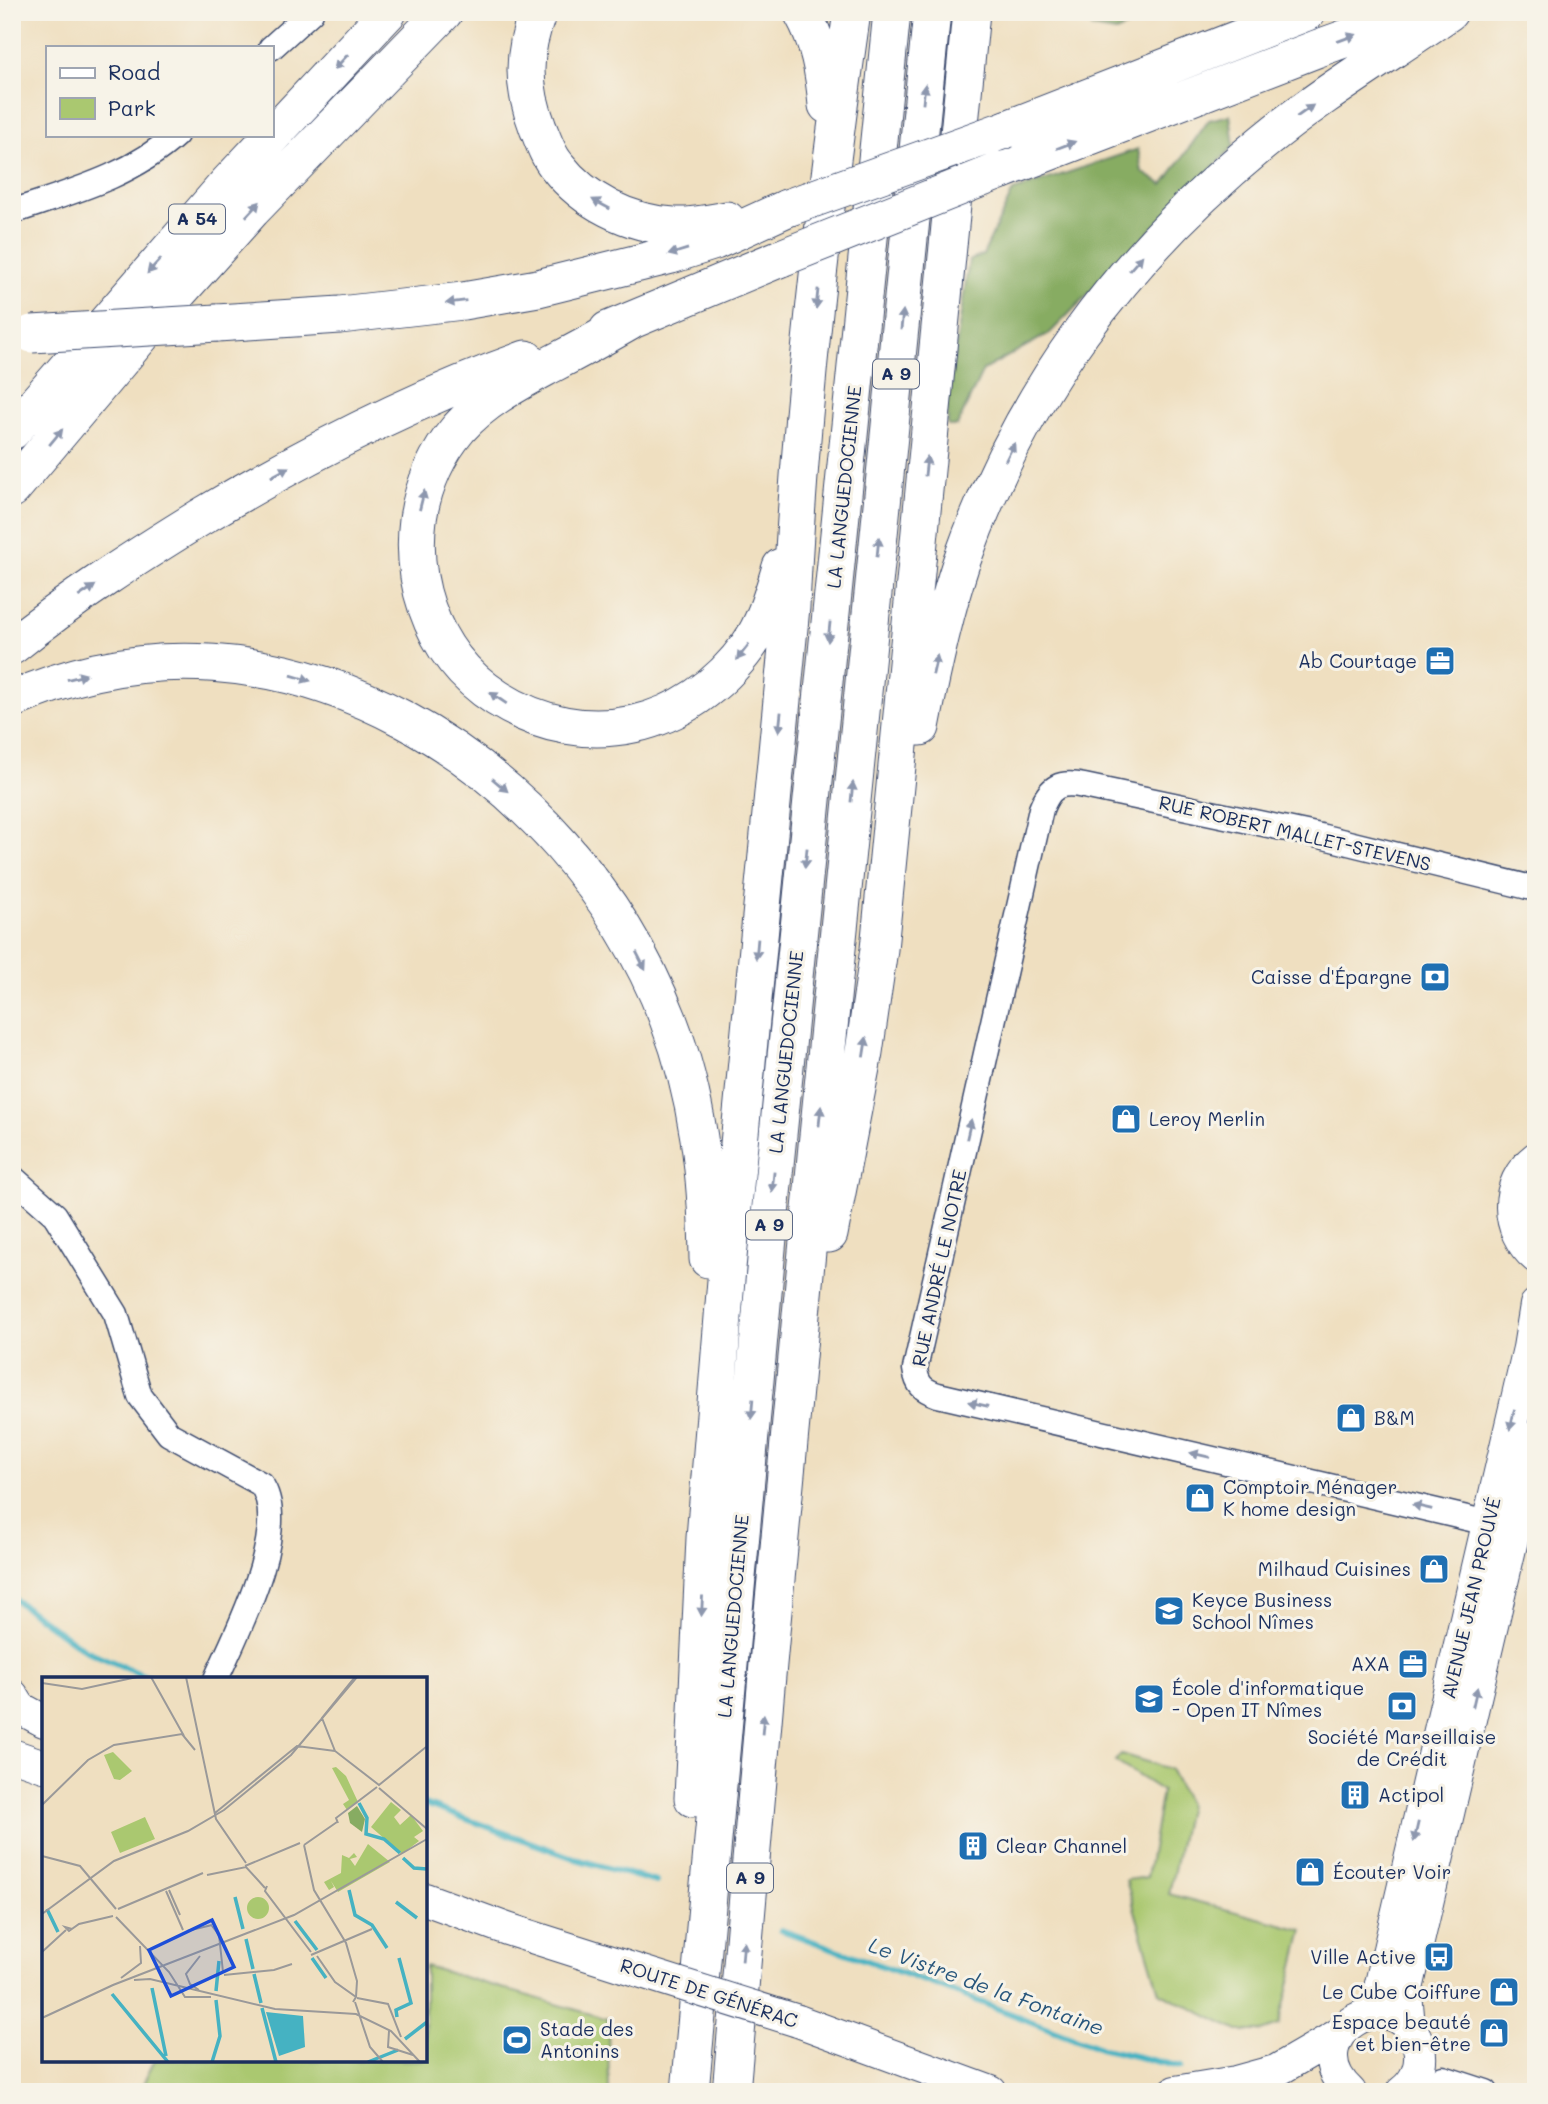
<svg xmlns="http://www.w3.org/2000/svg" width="1548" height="2104" font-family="Mali,sans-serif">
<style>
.green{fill:#aac870;stroke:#627c67;stroke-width:2}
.forest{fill:#87ac62;stroke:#516e60;stroke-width:2}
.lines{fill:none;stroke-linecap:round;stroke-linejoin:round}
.stream{stroke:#45b2c2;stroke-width:6}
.minor-casing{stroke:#3b496d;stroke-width:27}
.major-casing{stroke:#3b496d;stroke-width:34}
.highway-casing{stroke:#3b496d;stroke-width:39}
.minor{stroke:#fff;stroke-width:24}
.major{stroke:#fff;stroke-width:32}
.highway{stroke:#fff;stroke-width:37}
.major-bridge-casing{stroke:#3b496d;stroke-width:34;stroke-linecap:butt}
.highway-bridge-casing{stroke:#3b496d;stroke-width:39;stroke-linecap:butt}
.major-bridge{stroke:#fff;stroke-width:32}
.highway-bridge{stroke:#fff;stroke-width:37}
.oneway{fill:#8d97ae}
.labels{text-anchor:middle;stroke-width:6;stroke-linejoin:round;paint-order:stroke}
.shield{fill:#f7f3e8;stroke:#5d6a87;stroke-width:2}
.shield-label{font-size:18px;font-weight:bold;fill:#1b2f5e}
.street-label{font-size:19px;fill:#1b2f5e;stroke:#f7f3e8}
.poi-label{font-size:19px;fill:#1b2f5e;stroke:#f7f3e8;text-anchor:start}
.water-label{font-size:21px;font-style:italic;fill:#28567c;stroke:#f7f3e8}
.inset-river{fill:none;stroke:#45b2c2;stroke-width:3.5}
.inset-road{fill:none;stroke:#9a9999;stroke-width:2}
.view{fill:#1d4ed8;fill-opacity:0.15;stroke:#1d4ed8;stroke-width:3.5}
.inset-edge{fill:none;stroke:#1b2f5e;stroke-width:3.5}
</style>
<rect width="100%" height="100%" fill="#f7f3e8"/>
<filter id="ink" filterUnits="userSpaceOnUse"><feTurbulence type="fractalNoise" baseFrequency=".0143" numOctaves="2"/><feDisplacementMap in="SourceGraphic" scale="14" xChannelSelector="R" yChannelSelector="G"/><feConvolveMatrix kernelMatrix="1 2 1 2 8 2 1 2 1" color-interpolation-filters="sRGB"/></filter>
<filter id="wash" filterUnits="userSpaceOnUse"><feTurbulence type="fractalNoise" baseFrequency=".00686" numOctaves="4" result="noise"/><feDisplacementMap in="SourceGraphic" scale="28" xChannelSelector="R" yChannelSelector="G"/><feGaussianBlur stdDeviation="1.57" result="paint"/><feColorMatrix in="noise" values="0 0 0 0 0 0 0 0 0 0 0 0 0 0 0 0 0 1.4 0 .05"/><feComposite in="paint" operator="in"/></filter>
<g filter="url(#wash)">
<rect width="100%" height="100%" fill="#efdfc0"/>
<path class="green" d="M 1121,1754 L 1170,1769 L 1188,1804 L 1169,1894 L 1303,1930 L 1279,2025 L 1262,2031 L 1238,2031 L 1159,1992 L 1126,1880 L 1147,1877 L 1162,1791 L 1115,1761 Z
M 425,1966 L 608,2019 L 609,2092 L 139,2092 L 155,2060 L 425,2060 Z"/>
<path class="forest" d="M 1087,12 L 1159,12 L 1116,32 L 1092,28 Z
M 1230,115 L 1234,146 L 1050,333 L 983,370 L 957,426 L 948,426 L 947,405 L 969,261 L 983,255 L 1013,191 L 1138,149 L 1142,172 L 1163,185 L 1209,120 Z"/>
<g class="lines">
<path class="stream" d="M 12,1598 L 85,1650 L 152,1679
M 425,1804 L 576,1859 L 656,1882
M 781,1930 L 941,1987 L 1100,2048 L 1181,2067"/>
</g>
</g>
<g filter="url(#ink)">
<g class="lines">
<g class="minor-casing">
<path id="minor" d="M 271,48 L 311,12
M 12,212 C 70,192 130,177 176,135
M 12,1177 L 55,1215 L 116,1314 L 140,1396 L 169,1434 L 261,1484 C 292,1528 236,1634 216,1679
M 1488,1523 L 938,1395 C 923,1390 917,1385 915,1369 L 1041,809 C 1050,786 1060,781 1084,786 L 1320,836 L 1536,889
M 1443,2078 L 1486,2092"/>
</g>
<g class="major-casing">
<path id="major" d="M 1536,1158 C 1503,1183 1505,1231 1536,1257
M 12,1695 L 20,1708 L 44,1721
M 12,1755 L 44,1766
M 425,1899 L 507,1929 L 623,1966
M 1381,2013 L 1380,1988 L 1529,1348 L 1536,1305
M 798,2021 L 991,2092
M 1409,2026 L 1406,1993 L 1536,1437
M 1175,2092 L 1236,2082 L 1276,2071 L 1338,2035
M 1350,2092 C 1289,2035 1401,1972 1419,2048 C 1423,2065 1416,2082 1402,2092"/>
</g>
<g class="highway-casing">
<path id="highway" d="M 538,12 C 522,53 522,87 538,128 C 543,140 548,156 557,166 C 584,201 629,224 674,226 C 691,227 710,223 727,220
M 802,12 C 819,42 824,71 827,105
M 1007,129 L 1307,12
M 1002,170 L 1316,49 L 1419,12
M 629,322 C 603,337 577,351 550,365 C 517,383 484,400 459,428 C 437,454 423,486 418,519 C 414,550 417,579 427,608 C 440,646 463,676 497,698 C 585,754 689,729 749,645 C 765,623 773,593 781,567
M 217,323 L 340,315 L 463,301 L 538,288 L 671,255 L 715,241 L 787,208
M 608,330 L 781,258
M 12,431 L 228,183 L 388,12
M 12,489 L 167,305 L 252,210 L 444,12
M 12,646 C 72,598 136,557 201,517 C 304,455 413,399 526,359
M 12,700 C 279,579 570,766 668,1019 C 698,1097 707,1176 708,1259
M 921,727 C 931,675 944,614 961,563 C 1021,392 1123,257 1262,143 C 1320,95 1387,55 1449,12
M 829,1234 L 864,1052 L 879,949 L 971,12
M 693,1798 L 705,1538 L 727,1268 L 791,607 C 800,408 824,209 852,12
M 690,2092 L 772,1194 L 892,12
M 731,2092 L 768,1664 L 817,1146 L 932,12"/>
</g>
<use href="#minor" class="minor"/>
<use href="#major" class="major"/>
<use href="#highway" class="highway"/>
<g class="major-bridge-casing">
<path id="major-bridge" d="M 623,1966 L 798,2021"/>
</g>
<g class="highway-bridge-casing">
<path id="highway-bridge" d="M 787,208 L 1007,129
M 781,258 L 1002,170
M 32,334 L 217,323"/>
</g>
<use href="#major-bridge" class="major-bridge"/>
<use href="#highway-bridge" class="highway-bridge"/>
</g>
<defs><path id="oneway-solid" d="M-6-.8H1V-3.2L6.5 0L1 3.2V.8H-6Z" transform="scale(1.75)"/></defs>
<g class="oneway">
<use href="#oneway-solid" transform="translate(1347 38) rotate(-20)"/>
<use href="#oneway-solid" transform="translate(341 62) rotate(133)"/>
<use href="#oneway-solid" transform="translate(924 94) rotate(-84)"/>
<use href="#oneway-solid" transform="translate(1305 111) rotate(-35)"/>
<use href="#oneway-solid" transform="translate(1066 145) rotate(-21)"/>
<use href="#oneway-solid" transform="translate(601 204) rotate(-152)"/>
<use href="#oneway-solid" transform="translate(253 209) rotate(-47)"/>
<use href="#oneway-solid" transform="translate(678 252) rotate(163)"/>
<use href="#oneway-solid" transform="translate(1136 263) rotate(-49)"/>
<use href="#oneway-solid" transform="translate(154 266) rotate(132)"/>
<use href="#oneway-solid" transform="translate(817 299) rotate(96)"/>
<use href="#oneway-solid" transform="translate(456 302) rotate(173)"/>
<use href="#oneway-solid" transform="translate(902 320) rotate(-84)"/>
<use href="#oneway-solid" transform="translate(56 437) rotate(-50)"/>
<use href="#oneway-solid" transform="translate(1010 452) rotate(-63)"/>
<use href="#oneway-solid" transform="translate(926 466) rotate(-84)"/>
<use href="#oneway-solid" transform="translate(280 472) rotate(-29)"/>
<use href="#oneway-solid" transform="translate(422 500) rotate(-76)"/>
<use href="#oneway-solid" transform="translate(878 547) rotate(-84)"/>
<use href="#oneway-solid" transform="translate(87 591) rotate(-34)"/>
<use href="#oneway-solid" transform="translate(829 632) rotate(96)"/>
<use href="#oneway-solid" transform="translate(743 652) rotate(128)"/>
<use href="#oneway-solid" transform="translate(935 665) rotate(-77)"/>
<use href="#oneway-solid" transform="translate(77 677) rotate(-15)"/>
<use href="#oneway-solid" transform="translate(301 678) rotate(16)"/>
<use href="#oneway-solid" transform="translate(498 698) rotate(-146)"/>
<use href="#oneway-solid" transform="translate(780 722) rotate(96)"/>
<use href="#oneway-solid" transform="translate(500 785) rotate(40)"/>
<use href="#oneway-solid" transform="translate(852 792) rotate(-84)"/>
<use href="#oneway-solid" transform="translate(806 858) rotate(96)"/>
<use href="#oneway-solid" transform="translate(757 949) rotate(95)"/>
<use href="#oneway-solid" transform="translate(641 961) rotate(63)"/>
<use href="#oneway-solid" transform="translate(865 1047) rotate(-81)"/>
<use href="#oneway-solid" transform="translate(820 1116) rotate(-84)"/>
<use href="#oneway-solid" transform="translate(969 1129) rotate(-77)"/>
<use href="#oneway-solid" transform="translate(773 1182) rotate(96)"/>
<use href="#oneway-solid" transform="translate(978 1404) rotate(-167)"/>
<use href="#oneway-solid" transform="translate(752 1409) rotate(95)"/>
<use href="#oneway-solid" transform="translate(1512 1420) rotate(103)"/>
<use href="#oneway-solid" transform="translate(1200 1455) rotate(-167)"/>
<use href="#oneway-solid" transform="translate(1422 1507) rotate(-167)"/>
<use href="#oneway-solid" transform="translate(702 1606) rotate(93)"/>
<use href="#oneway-solid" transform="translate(1475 1697) rotate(-77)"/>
<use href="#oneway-solid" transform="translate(763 1724) rotate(-85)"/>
<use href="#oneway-solid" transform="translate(1416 1832) rotate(103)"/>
<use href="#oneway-solid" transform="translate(743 1951) rotate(-85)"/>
</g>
</g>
<defs>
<g id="office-square" transform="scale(1.575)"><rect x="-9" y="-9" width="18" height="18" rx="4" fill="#1f6fb2" stroke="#f7f3e8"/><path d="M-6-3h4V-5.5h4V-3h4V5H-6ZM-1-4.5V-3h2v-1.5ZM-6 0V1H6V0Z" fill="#fff"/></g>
<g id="bank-square" transform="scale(1.575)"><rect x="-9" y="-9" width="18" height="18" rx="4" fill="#1f6fb2" stroke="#f7f3e8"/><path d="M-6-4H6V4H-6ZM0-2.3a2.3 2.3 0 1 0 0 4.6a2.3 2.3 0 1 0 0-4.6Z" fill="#fff"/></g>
<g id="shop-square" transform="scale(1.575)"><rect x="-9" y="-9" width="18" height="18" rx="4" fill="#1f6fb2" stroke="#f7f3e8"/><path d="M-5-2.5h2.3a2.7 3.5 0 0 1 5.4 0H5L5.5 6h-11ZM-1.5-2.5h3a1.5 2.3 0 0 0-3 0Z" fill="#fff"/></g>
<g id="university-square" transform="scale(1.575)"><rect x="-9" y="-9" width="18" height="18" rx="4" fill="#1f6fb2" stroke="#f7f3e8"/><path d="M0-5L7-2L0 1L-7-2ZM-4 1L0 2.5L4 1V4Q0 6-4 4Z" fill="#fff"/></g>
<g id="building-square" transform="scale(1.575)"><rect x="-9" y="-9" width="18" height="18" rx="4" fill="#1f6fb2" stroke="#f7f3e8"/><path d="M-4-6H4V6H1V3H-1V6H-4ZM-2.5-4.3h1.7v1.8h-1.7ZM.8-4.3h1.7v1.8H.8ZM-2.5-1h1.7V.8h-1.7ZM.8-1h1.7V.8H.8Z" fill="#fff"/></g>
<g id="bus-square" transform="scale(1.575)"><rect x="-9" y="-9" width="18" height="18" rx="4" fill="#1f6fb2" stroke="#f7f3e8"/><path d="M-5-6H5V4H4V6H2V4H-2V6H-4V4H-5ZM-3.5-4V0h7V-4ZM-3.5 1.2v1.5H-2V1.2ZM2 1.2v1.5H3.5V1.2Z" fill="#fff"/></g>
<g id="stadium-square" transform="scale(1.575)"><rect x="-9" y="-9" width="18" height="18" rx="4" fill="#1f6fb2" stroke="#f7f3e8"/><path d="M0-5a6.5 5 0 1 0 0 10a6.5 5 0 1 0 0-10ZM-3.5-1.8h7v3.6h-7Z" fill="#fff"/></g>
</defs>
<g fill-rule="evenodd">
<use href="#office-square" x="1440" y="661"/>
<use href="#bank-square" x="1435" y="977"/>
<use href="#shop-square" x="1126" y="1119"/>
<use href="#shop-square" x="1351" y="1418"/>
<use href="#shop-square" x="1200" y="1498"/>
<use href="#shop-square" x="1434" y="1569"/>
<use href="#university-square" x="1169" y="1611"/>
<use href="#office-square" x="1413" y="1664"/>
<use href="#university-square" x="1149" y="1699"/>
<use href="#bank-square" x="1402" y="1706"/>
<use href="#building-square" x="1355" y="1795"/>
<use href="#building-square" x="973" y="1846"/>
<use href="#shop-square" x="1310" y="1872"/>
<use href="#bus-square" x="1439" y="1957"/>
<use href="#shop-square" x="1504" y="1992"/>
<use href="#shop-square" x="1494" y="2033"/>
<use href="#stadium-square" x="517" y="2040"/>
</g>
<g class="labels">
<g class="shield">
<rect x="169" y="204.5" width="56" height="29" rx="5"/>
<rect x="873" y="359.5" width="46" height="29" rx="5"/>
<rect x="746" y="1210.5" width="46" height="29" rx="5"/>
<rect x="727" y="1863.5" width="46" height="29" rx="5"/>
</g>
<g class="shield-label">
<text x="197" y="225">A 54</text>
<text x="896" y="380">A 9</text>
<text x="769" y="1231">A 9</text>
<text x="750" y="1884">A 9</text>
</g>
<g class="street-label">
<text transform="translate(844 487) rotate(-84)" y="7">LA LANGUEDOCIENNE</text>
<text transform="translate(1295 833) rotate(13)" y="7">RUE ROBERT MALLET-STEVENS</text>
<text transform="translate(786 1052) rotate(-84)" y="7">LA LANGUEDOCIENNE</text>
<text transform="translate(939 1268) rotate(-78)" y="7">RUE ANDRÉ LE NOTRE</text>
<text transform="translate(1471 1598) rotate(-77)" y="7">AVENUE JEAN PROUVÉ</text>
<text transform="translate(733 1616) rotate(-85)" y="7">LA LANGUEDOCIENNE</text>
<text transform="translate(709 1993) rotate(18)" y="7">ROUTE DE GÉNÉRAC</text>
</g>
<g class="poi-label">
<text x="1417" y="668" text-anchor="end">Ab Courtage</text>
<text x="1412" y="984" text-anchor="end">Caisse d'Épargne</text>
<text x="1149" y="1126">Leroy Merlin</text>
<text x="1374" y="1425">B&amp;M</text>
<text x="1223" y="1494">Comptoir Ménager<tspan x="1223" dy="22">K home design</tspan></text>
<text x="1411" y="1576" text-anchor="end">Milhaud Cuisines</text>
<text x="1192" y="1607">Keyce Business<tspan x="1192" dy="22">School Nîmes</tspan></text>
<text x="1390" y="1671" text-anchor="end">AXA</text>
<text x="1172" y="1695">École d'informatique<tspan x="1172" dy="22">- Open IT Nîmes</tspan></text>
<text x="1402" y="1744" text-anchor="middle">Société Marseillaise<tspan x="1402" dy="22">de Crédit</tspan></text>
<text x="1378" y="1802">Actipol</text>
<text x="996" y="1853">Clear Channel</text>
<text x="1333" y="1879">Écouter Voir</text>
<text x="1416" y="1964" text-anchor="end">Ville Active</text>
<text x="1481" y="1999" text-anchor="end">Le Cube Coiffure</text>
<text x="1471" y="2029" text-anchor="end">Espace beauté<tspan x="1471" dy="22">et bien-être</tspan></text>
<text x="540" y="2036">Stade des<tspan x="540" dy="22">Antonins</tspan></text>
</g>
<g class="water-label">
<text transform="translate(986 1987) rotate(20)" y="7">Le Vistre de la Fontaine</text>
</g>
</g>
<g transform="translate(42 1677)">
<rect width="385" height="385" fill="#efdfc0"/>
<path d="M 71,75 L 90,94 L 78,103 L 72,102 L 62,78 ZM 294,90 L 304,99 L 316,125 L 305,133 L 301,127 L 307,123 L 290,91 ZM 349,125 L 359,133 L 352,140 L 358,148 L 369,138 L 381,154 L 372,160 L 377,164 L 360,177 L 329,150 ZM 103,140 L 113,162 L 78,176 L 69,155 ZM 326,167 L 348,185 L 296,215 L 289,204 L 292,210 L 287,213 L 282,205 L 299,196 L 300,178 L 307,181 L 312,176 L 315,180 L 308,182 L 313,189 ZM205 231a11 11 0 1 1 22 0a11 11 0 1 1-22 0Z" fill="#aac870"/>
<path d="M 315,129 L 323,142 L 320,155 L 308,146 L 306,136 Z" fill="#87ac62"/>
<path d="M 224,335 L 261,339 L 263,370 L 237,379 Z" fill="#45b2c2"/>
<path class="inset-river" d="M 317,126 L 325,141 L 324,157 L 342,162 L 358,176M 361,181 L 372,191 L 385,192M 307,213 L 313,238 L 330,248 L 345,271M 193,220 L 201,252M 354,225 L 375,241M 5,232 L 16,255M 253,244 L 275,273M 204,262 L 211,292M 270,281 L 284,301M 212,297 L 219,326M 110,311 L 124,379M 174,314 L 177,284M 70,317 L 126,385M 220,331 L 234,385M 355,340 L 354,333 L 369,326 L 357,281M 363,362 L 385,345M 170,385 L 178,359 L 174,323M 326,385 L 356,373"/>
<path class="inset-road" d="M 109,0 L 142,59M 144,0 L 174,142 L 204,186M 313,0 L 280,41 L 293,74 L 337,108 L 384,70M 0,6 L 40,12 L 95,0M 337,111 L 385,152M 0,128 L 46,83 L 72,68 L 140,57 L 153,73M 173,136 L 255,69 L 293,74M 296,146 L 294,141 L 335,110M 262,168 L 272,213 L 304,266 L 315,304 L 314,320M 262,168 L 295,145M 0,179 L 38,189 L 74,232M 203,189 L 258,166M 165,198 L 204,190 L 223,211M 225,209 L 223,214 L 269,275M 127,213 L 138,238M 124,214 L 141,253M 76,232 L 161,196M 0,237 L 72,184 L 146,154 L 182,133 L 249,78 L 315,0M 74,240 L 127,295 L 143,320 L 169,320M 170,249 L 177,258 L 181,295M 30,252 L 23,250 L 27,254 L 37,247 L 71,239M 145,254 L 170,248M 0,275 L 24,253M 269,278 L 330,252M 275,279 L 293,305 L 314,320 L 311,325M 182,298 L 232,293 L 250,287M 79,301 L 99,286 L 98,269M 92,303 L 108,302 L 233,332 L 314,337 L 349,354 L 378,385M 157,313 L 148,307 L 144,297 L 158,279M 315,321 L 346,327 L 359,360M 313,325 L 328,370 L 341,385M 0,341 L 71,308 L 252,238 L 385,162M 347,354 L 346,370 L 371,378"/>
<path class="view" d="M 170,243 L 192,290 L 129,319 L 107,273 Z"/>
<rect width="385" height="385" class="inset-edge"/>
</g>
<rect width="1548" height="2104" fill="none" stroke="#f7f3e8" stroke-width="42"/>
<rect x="46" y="46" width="228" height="91" fill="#f7f3e8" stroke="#9fa5b1" stroke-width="2"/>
<rect x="60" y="68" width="35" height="10" fill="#ffffff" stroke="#9fa5b1" stroke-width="2"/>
<text x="108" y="80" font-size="21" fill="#1b2f5e">Road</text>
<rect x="60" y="98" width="35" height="21" fill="#aac870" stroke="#9fa5b1" stroke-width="2"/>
<text x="108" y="116" font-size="21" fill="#1b2f5e">Park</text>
</svg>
